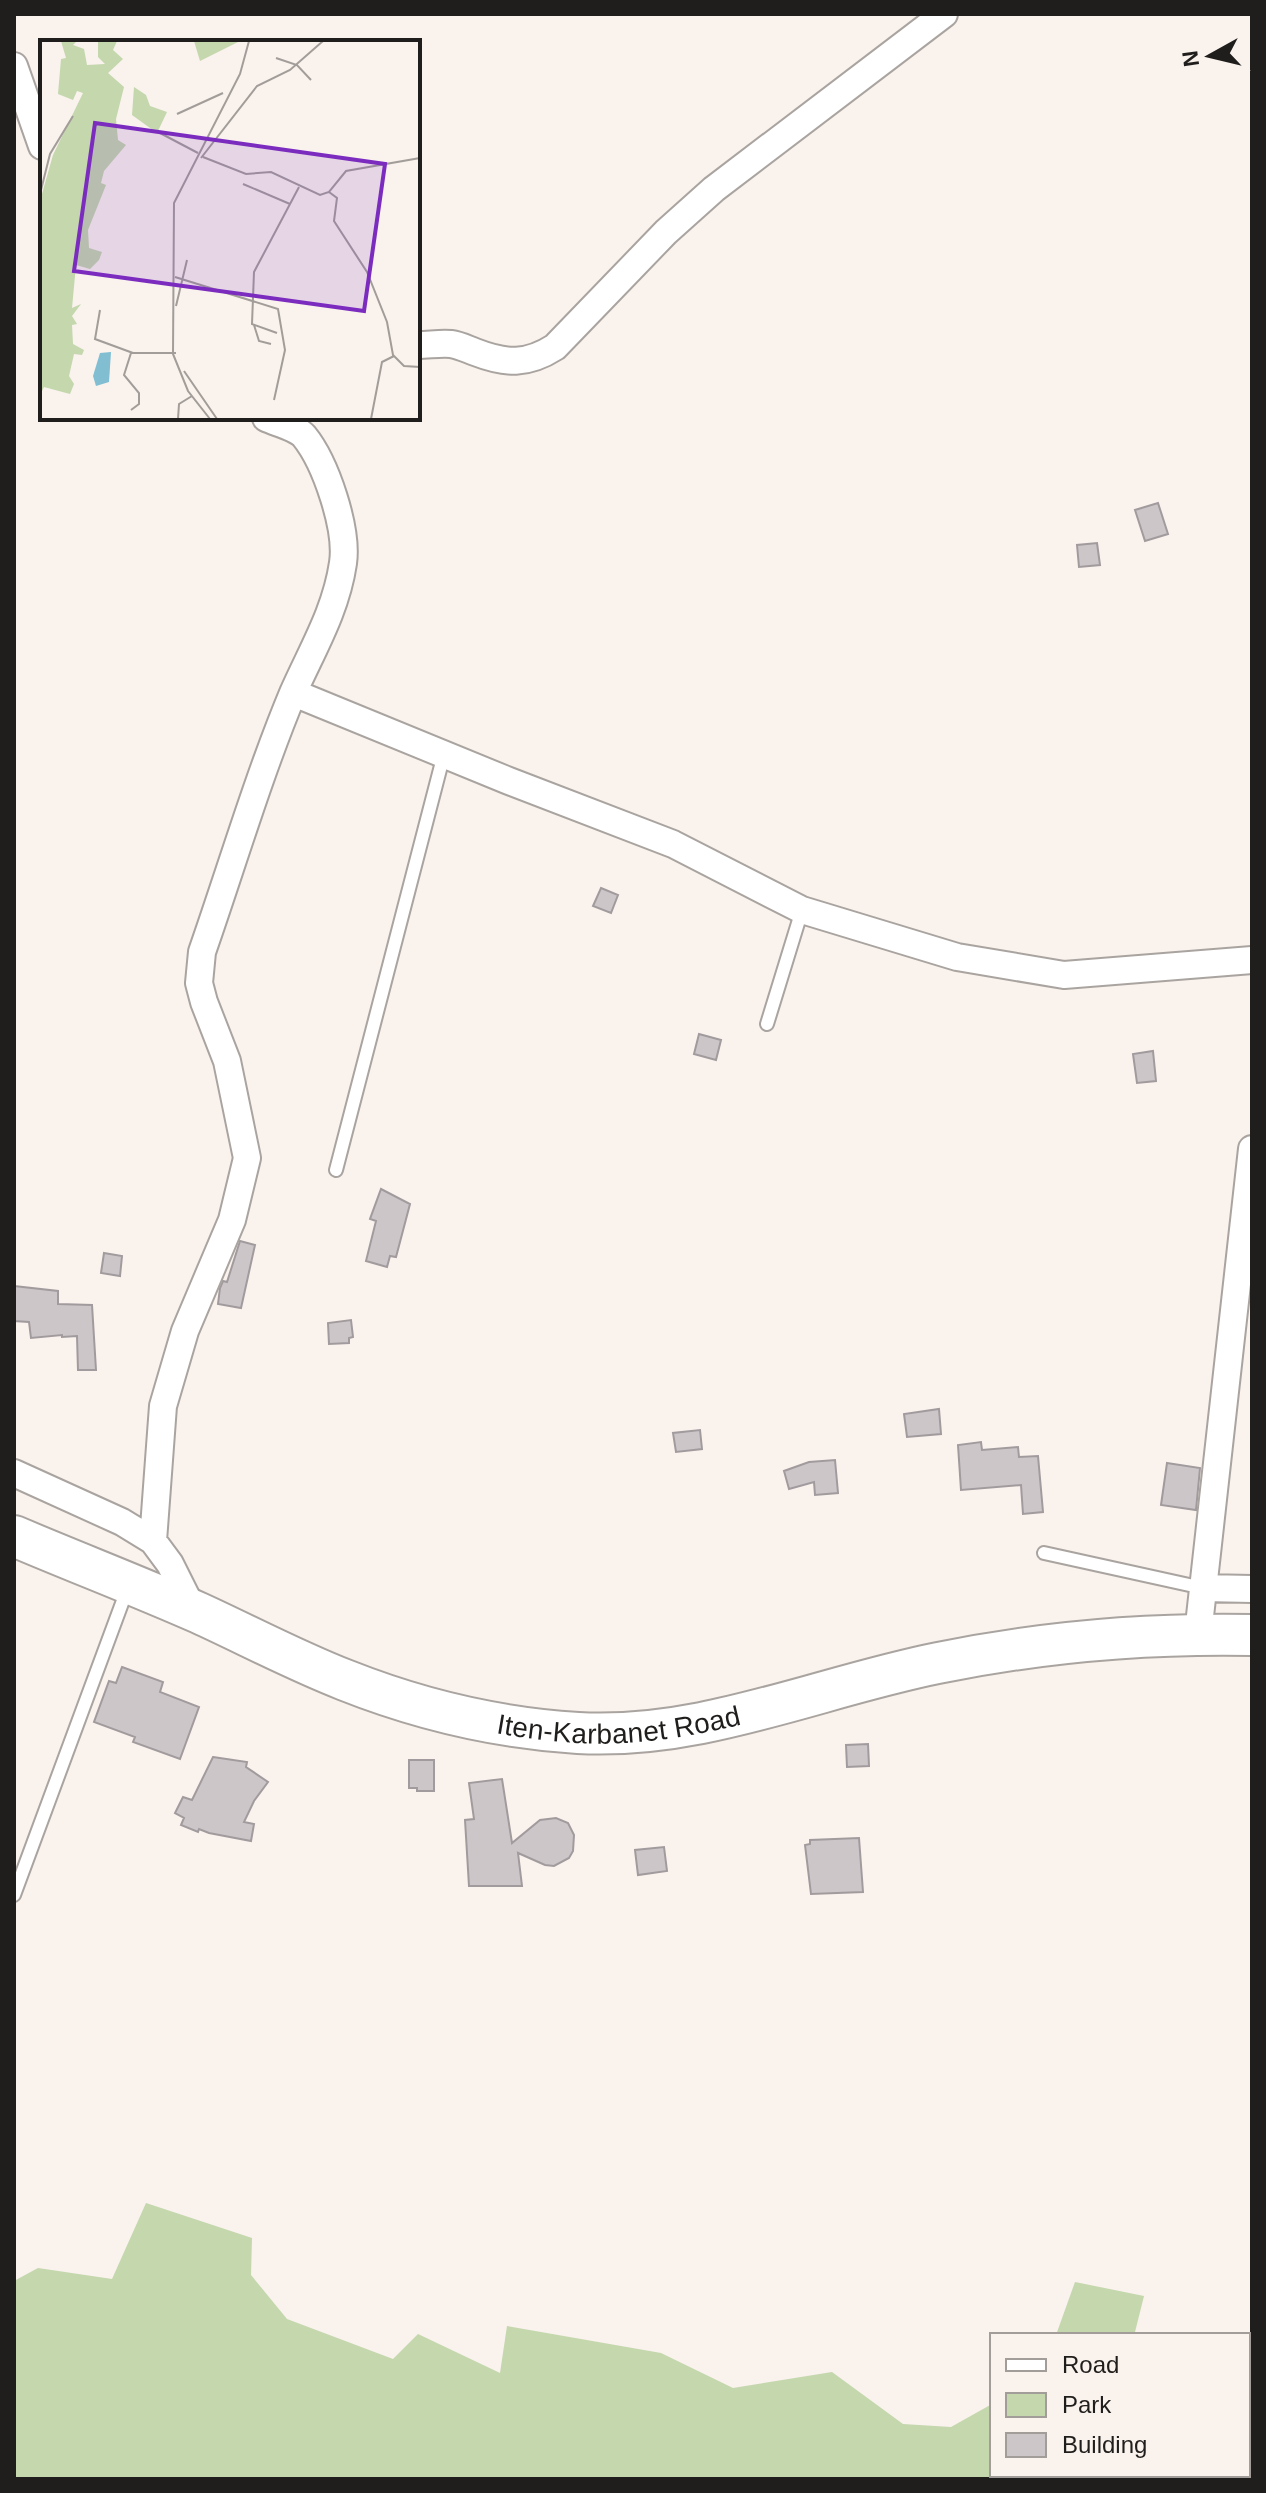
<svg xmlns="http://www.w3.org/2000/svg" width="1266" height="2493" font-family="Helvetica,sans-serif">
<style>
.green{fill:#c4d7ad}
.building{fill:#cdc6c9;stroke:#a29b9e;stroke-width:2}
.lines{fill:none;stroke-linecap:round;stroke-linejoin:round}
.lane-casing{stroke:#aaa4a0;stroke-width:16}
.street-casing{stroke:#aaa4a0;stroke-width:30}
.primary-casing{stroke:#aaa4a0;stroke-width:44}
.lane{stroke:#fff;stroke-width:12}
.street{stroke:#fff;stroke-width:26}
.primary{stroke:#fff;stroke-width:40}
.labels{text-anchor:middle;stroke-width:8;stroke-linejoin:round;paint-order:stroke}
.street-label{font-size:28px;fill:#201e1c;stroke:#f9f2ed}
.inset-road{fill:none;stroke:#a29d99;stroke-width:2}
.view{fill:#7b2cbf;fill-opacity:0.15;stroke:#7b2cbf;stroke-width:4}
.inset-edge{fill:none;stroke:#201e1c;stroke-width:4}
</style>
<rect width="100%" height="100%" fill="#f9f2ed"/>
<path class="green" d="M 146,2203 L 252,2238 L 251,2275 L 287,2319 L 393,2359 L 418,2334 L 500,2373 L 507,2326 L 661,2353 L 733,2388 L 832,2372 L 903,2424 L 951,2427 L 992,2404 L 992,2475 L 1216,2475 L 1216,2479 L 14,2479 L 14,2281 L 38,2268 L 112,2279 Z
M 1075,2282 L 1144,2296 L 1135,2332 L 1143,2335 L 1056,2335 Z"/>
<path class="building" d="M 1158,503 L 1168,534 L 1145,541 L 1135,510 Z
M 1097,543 L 1100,565 L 1079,567 L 1077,545 Z
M 601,888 L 618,895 L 611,913 L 593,906 Z
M 699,1034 L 721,1040 L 716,1060 L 694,1054 Z
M 1153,1051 L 1156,1081 L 1137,1083 L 1133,1054 Z
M 381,1189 L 410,1204 L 396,1257 L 390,1256 L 387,1267 L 366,1261 L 376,1221 L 370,1219 Z
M 240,1241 L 255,1245 L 241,1308 L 218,1304 L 220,1288 L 223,1281 L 227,1282 Z
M 104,1253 L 122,1256 L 120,1276 L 101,1273 Z
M 14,1286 L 58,1291 L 58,1304 L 92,1305 L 96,1370 L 78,1370 L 77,1336 L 62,1337 L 62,1335 L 31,1338 L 29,1322 L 14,1321 Z
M 351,1320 L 353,1337 L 349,1338 L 349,1343 L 329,1344 L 328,1323 Z
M 939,1409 L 941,1434 L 907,1437 L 904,1414 Z
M 700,1430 L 702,1449 L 676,1452 L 673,1433 Z
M 981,1442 L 982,1450 L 1018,1447 L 1019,1457 L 1038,1456 L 1043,1512 L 1023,1514 L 1021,1485 L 961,1490 L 958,1445 Z
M 835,1460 L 838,1493 L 815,1495 L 814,1482 L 789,1489 L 784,1471 L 809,1462 Z
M 1167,1463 L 1200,1468 L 1196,1510 L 1161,1505 Z
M 122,1667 L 163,1682 L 160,1692 L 199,1707 L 180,1759 L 133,1742 L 135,1737 L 94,1722 L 109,1681 L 116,1683 Z
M 868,1744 L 869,1766 L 847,1767 L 846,1745 Z
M 213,1757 L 247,1762 L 246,1767 L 268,1782 L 254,1801 L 244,1822 L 254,1824 L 251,1841 L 209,1833 L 199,1829 L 198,1832 L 181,1825 L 184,1818 L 175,1813 L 183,1797 L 192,1800 Z
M 409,1760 L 434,1760 L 434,1791 L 417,1791 L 417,1788 L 409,1788 Z
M 502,1779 L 512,1843 L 540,1820 L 556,1818 L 568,1823 L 574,1835 L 573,1851 L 569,1858 L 554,1866 L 545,1865 L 518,1853 L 522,1886 L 469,1886 L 465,1820 L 474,1819 L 469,1783 Z
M 859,1838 L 863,1892 L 811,1894 L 805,1845 L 810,1844 L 810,1840 Z
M 664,1847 L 667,1871 L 638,1875 L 635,1850 Z"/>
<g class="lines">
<g class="lane-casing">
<path id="lane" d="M 767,1024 L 802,910
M 336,1170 L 444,754
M 1044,1553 L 1203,1588
M 14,1895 L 128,1587"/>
</g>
<g class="street-casing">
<path id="street" d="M 14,66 L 42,146
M 418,345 C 429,345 440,343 451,344 C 459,345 467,349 475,352 C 506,364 527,365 555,347 L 666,232 L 714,189 L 944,14
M 294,693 L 509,781 L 673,844 L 802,910 L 957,957 L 1064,975 L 1252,960
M 14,1473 L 122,1522 L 153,1541 L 170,1564 L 194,1612
M 153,1541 L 163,1406 L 185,1331 L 232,1220 L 247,1158 L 227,1061 L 204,1002 L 199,983 L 202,952 C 232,866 258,777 293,693 C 312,650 336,611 343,563 C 348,529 326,463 304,436 C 297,428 277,423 266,418
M 1203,1588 L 1252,1589
M 1198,1634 L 1252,1149"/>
</g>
<g class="primary-casing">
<g id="primary">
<path id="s1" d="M 14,1536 C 75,1562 138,1586 199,1613 C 247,1635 296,1661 345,1680 C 418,1709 499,1728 578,1733 C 702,1740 818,1687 938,1663 C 1041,1642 1146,1633 1252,1635"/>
</g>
</g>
<use href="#lane" class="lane"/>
<use href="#street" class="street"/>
<use href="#primary" class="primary"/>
</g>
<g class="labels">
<g class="street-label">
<text dy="10" stroke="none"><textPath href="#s1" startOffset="642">Iten-Karbanet Road</textPath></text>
</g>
</g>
<g transform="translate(40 40)">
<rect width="380" height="380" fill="#f9f2ed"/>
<path d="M 21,1 L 37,1 L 33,5 L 44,9 L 47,25 L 65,24 L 58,17 L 58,1 L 77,1 L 73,10 L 83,19 L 68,33 L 84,47 L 76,79 L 78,100 L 86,105 L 64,131 L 61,143 L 66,145 L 48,190 L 49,208 L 62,212 L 59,220 L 50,229 L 36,225 L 32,268 L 41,264 L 32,276 L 37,284 L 32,285 L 33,304 L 44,310 L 42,315 L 34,314 L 29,336 L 34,344 L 30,354 L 4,347 L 0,355 L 0,161 L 13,115 L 43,53 L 37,51 L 33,60 L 18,54 L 21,19 L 26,18 ZM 154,1 L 200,1 L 160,21 ZM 94,47 L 106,55 L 110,66 L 127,72 L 117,93 L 92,75 Z" fill="#c4d7ad"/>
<path d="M 71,312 L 69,342 L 56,346 L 53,336 L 60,313 Z" fill="#81bed2"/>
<path class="inset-road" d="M 236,18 L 257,25 L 271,40M 137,74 L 183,53M 120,93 L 158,113M 163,117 L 206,134 L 231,132 L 280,155 L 289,152 L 306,131 L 380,118M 161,118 L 217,46 L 250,30 L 283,1M 203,144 L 250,164M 289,152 L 297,158 L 294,181 L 327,232 L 347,282 L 353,315 L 364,326 L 380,327M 0,154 L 10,114 L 33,76M 135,237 L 238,269 L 245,310 L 234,360M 136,266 L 147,220M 60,270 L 55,299 L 93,313M 214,285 L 219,301 L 231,304M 237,293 L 212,284 L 214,232 L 259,147M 144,331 L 177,379M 91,370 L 99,364 L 99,353 L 84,335 L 91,313 L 136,313M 138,379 L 139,364 L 152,356M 170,379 L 148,351 L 133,314 L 134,163 L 200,34 L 209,1M 331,379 L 342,322 L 354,316"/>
<path class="view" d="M 55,83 L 345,124 L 324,271 L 34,231 Z"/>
<rect width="380" height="380" class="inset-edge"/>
</g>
<rect width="1266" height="2493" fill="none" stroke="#201e1c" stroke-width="32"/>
<rect x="990" y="2333" width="260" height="144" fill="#f9f2ed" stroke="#a29d99" stroke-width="2"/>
<rect x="1006" y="2359" width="40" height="12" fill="#ffffff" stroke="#a29d99" stroke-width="2"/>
<text x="1062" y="2373" font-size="24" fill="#201e1c">Road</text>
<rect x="1006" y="2393" width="40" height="24" fill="#c4d7ad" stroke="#a29d99" stroke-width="2"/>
<text x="1062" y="2413" font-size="24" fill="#201e1c">Park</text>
<rect x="1006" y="2433" width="40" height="24" fill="#cdc6c9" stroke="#a29d99" stroke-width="2"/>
<text x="1062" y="2453" font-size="24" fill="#201e1c">Building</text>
<g transform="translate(1210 56) rotate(262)" stroke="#f9f2ed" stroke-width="6" paint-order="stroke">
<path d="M0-6L14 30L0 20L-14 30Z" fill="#201e1c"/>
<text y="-12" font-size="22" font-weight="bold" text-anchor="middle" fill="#201e1c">N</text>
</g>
</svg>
